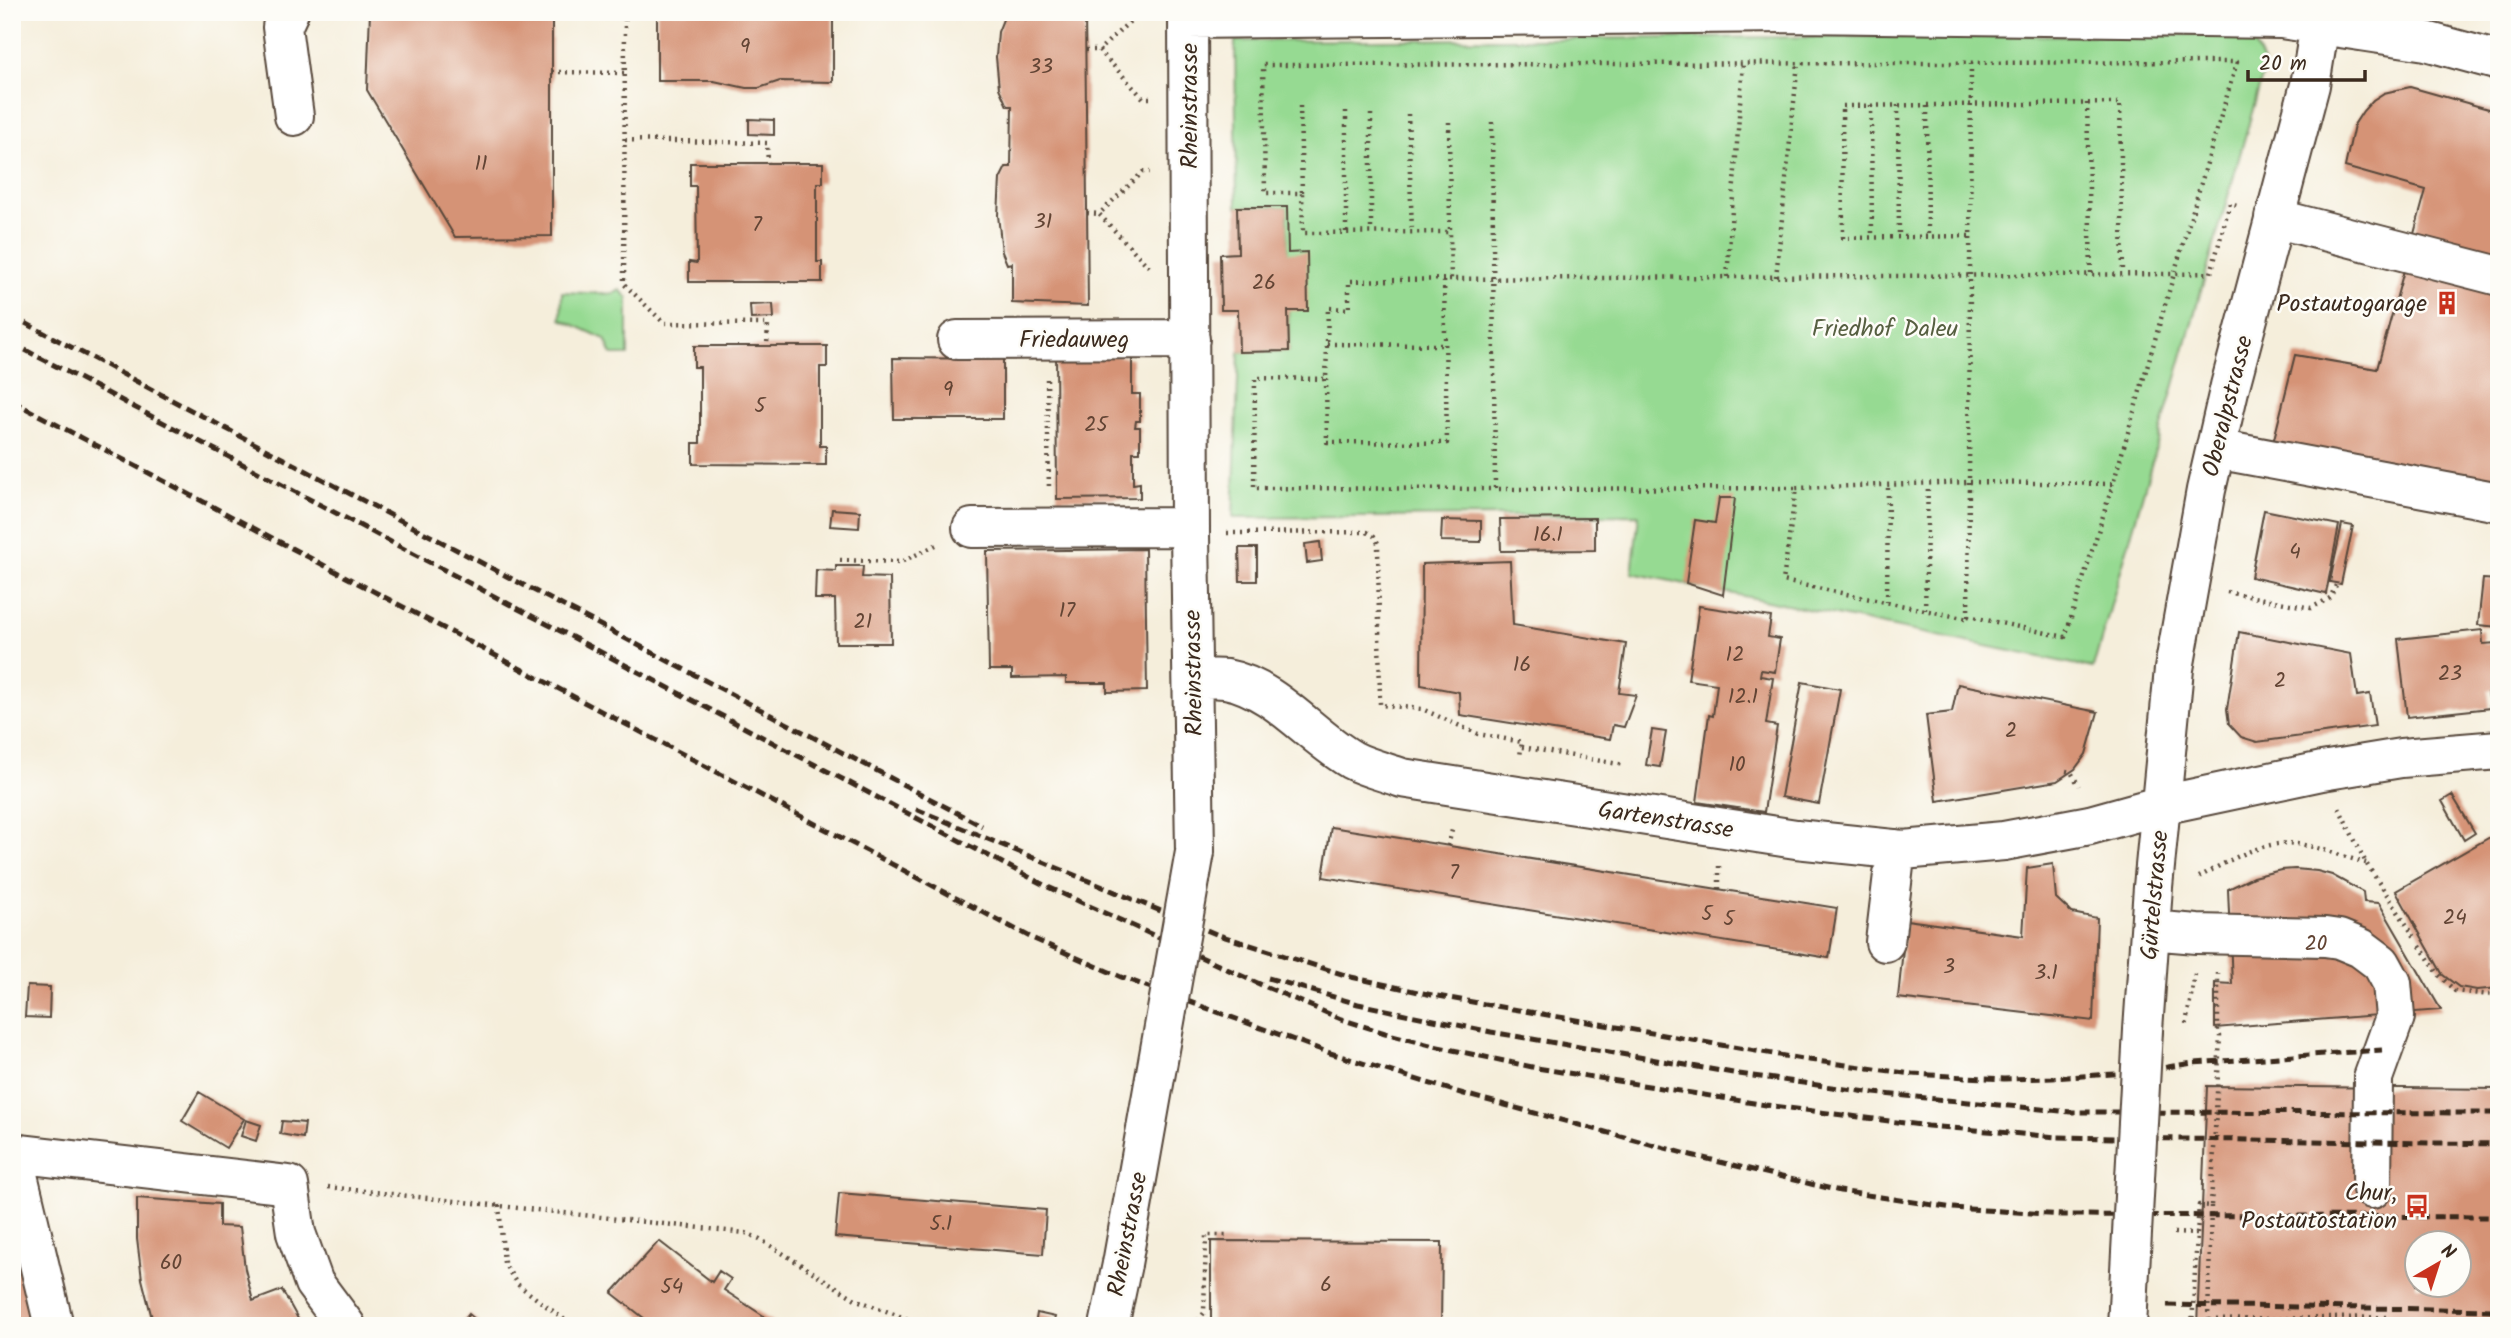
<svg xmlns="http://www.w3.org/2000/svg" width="2511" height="1338" font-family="Kalam,sans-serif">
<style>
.green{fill:#96da92;stroke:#688258;stroke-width:2}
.building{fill:#d59376;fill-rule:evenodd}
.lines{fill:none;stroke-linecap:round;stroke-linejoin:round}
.minor-casing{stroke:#57473a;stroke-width:42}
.path{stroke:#57473a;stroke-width:4.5;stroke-dasharray:2 5;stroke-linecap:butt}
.minor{stroke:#fff;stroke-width:38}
.rail{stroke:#3b2a1e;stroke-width:5;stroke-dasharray:10 5;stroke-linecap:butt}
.minor-bridge-casing{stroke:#57473a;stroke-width:42;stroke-linecap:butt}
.minor-bridge{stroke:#fff;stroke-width:38}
.labels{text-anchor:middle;stroke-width:5;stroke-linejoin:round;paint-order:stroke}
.number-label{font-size:21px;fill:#624434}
.street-label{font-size:24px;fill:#3b2a1e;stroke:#fdfcf7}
.poi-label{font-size:24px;fill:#3b2a1e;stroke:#fdfcf7;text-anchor:end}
.park-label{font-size:24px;fill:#565f41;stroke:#fdfcf7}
</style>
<rect width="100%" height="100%" fill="#fdfcf7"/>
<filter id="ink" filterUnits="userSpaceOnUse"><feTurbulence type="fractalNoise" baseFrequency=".0143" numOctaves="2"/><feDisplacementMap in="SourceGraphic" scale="14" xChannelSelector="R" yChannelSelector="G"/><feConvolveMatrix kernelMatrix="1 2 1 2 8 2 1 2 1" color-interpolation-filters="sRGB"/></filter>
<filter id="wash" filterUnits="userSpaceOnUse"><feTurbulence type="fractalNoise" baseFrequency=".00686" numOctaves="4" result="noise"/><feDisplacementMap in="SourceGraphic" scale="28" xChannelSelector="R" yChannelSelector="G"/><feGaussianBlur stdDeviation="1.57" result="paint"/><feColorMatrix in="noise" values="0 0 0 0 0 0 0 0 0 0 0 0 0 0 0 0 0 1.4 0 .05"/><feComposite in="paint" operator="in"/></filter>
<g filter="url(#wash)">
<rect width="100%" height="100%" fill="#f5eedb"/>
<path class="green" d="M 2250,34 L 2265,67 L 2093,668 L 1632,573 L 1639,515 L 1233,518 L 1239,352 L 1289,351 L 1287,207 L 1237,207 L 1235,41 Z
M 620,290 L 628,298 L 628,355 L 612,355 L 605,339 L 561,319 L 562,292 L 613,294 Z"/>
<g id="blocks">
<path class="building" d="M 370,12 L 552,12 L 552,236 L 455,237 L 367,90 Z
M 657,12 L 833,12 L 833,82 L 780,81 L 759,88 L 746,88 L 714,81 L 657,81 Z
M 1006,12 L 1085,12 L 1088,306 L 1012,303 L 1012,263 L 1007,264 L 1002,252 L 998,215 L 1000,179 L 1006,167 L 1011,167 L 1012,106 L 1007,106 L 999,88 L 996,57 L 998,32 Z
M 2410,87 L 2499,112 L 2499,486 L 2273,443 L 2295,355 L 2377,369 L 2426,190 L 2345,167 L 2354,125 L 2363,111 L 2373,100 L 2384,93 Z
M 749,119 L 774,120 L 774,135 L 749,134 Z
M 690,163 L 823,163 L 823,183 L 817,183 L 817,262 L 822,262 L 822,282 L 689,282 L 689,262 L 697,263 L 696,186 L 690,186 Z
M 1237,207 L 1287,207 L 1288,253 L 1307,252 L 1308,311 L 1288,311 L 1289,351 L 1239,352 L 1238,310 L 1221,310 L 1220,254 L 1238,253 Z
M 773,304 L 774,318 L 751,319 L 750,305 Z
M 694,346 L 827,346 L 827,367 L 820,367 L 820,446 L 826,446 L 826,465 L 693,464 L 693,443 L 700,443 L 700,367 L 694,367 Z
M 1056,347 L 1132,358 L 1132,394 L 1140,394 L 1140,421 L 1136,421 L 1135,427 L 1140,427 L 1140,452 L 1133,452 L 1133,484 L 1140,483 L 1140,498 L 1057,499 Z
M 893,358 L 1003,359 L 1003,419 L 894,419 Z
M 1719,498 L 1735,498 L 1723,595 L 1686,583 L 1695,520 L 1715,523 Z
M 832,509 L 860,511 L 859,528 L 830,526 Z
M 2264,510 L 2339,525 L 2326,594 L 2251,577 Z
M 1595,518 L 1595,550 L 1501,551 L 1500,519 Z
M 1442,520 L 1481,521 L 1481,542 L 1441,541 Z
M 2342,524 L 2353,526 L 2341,584 L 2330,582 Z
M 1320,542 L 1322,561 L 1307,563 L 1305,544 Z
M 1239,548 L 1257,548 L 1257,581 L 1240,581 Z
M 1145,549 L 1147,691 L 1107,692 L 1107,683 L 1066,683 L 1066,677 L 1012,678 L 1012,670 L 989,670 L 987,551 Z
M 1510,561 L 1513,625 L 1626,644 L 1619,693 L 1636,695 L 1624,727 L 1613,725 L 1610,739 L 1460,715 L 1459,692 L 1421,685 L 1422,564 Z
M 836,566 L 863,566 L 862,577 L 890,578 L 891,643 L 836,643 L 835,599 L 815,599 L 816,570 L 836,571 Z
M 2483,579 L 2499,580 L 2499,627 L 2478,625 Z
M 1699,606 L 1771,617 L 1768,637 L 1780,639 L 1775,672 L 1761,670 L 1760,676 L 1773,678 L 1766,724 L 1777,726 L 1764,812 L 1697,802 L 1709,715 L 1713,716 L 1717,684 L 1688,680 Z
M 2482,630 L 2483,644 L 2497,643 L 2499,657 L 2499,689 L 2488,690 L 2490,708 L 2407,717 L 2398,639 Z
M 2239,632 L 2351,654 L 2357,696 L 2370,694 L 2375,726 L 2257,742 L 2241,737 L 2229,724 L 2227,709 Z
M 1802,682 L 1840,689 L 1819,804 L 1781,797 Z
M 1958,684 L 2098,712 L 2086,754 L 2075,769 L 2057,781 L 1937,801 L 1926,715 L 1952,712 Z
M 1652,730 L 1666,732 L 1660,767 L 1646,765 Z
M 2452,795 L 2475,833 L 2464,840 L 2442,801 Z
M 1331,827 L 1837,908 L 1829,958 L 1323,877 Z
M 2499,832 L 2499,988 L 2477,990 L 2459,987 L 2443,975 L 2396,891 Z
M 2053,864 L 2056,898 L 2072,913 L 2097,918 L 2093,1021 L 1898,998 L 1906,920 L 2023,936 L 2027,868 Z
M 2295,869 L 2317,871 L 2332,875 L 2363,892 L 2364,902 L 2379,903 L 2441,1010 L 2215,1028 L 2215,983 L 2232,984 L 2228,889 L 2253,877 L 2281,870 Z
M 27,986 L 50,987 L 49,1018 L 25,1017 Z
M 2207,1086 L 2499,1089 L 2499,1326 L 2197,1326 ZM 2416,1244 L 2458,1244 L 2458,1286 L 2416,1286 Z
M 199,1092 L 244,1119 L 226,1148 L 182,1121 Z
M 246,1120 L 261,1125 L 256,1141 L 241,1136 Z
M 282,1121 L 305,1123 L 303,1138 L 280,1134 Z
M 839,1193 L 1046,1210 L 1043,1254 L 835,1237 Z
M 137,1198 L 219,1204 L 219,1226 L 240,1227 L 245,1269 L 253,1301 L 282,1290 L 302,1326 L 154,1326 L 142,1279 L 137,1239 Z
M 12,1240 L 13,1240 L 35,1326 L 12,1326 Z
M 659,1241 L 712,1282 L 719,1271 L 731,1279 L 724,1290 L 779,1326 L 654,1326 L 612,1293 Z
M 1211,1241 L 1442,1242 L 1441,1326 L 1211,1326 Z
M 1037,1313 L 1055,1317 L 1053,1326 L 1035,1326 Z
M 469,1314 L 483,1326 L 459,1326 Z"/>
</g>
</g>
<g filter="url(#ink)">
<use href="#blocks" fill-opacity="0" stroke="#57473a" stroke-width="2"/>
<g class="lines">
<g class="minor-casing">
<path id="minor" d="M 289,12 L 282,27 L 294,116
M 1188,12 L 1190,533 L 1195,852
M 1188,19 L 1797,13 L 2281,19 L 2426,41 L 2499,61
M 2274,218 L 2499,276
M 957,340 L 1190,339
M 2216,449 L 2499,502
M 972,528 L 1190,527
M 1193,679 C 1204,679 1216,678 1226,679 C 1275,688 1310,736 1352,760 C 1367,768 1386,772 1402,778 L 1796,839 L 1903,850 L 2004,841 L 2090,825 L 2162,805 L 2322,771 L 2401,758 L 2499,750
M 2150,930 L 2197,934 L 2325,937 L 2339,939 L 2361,948 L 2381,963 L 2392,983 L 2395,1017 L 2373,1078 L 2372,1189
M 1885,942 L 1896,849
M 2143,1030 L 2153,887 L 2174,669 L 2206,490 L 2230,386 L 2310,85 L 2320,24 L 2319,12
M 12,1150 L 54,1326
M 13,1153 L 289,1185 L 296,1233 L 314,1283 L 346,1326
M 1109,1326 L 1122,1264"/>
</g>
<path class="path" d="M 625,12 L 624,284 L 664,323 L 768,324 L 767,346
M 1140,12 L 1099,50 L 1143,98 L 1151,98
M 1086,50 L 1099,50
M 2237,62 L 2174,274 L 1451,279 L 1450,232 L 1303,233 L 1302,193 L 1265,193 L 1263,65 Z
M 1971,63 L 1969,482 L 2113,484 L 2174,274 L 2211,273 L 2230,203 L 2237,205
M 552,72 L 625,73
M 2087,103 L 2091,274
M 1871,105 L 1872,238
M 1898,105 L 1899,238
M 1300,106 L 1302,193
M 1927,106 L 1928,237
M 1346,111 L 1346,233
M 1371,114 L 1371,232
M 1408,114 L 1412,232
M 1449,122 L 1450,232
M 1492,122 L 1495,489 L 1796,488
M 625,140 L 767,143 L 768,163
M 1087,213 L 1099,214
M 1969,236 L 1843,238 L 1842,106 L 2120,103 L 2123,274
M 1149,267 L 1099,214 L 1143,172 L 1150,172
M 1727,277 L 1743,63
M 1776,277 L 1798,63
M 1451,279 L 1349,281 L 1349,309 L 1328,308 L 1326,379 L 1255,378 L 1254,488 L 1495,489
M 1327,344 L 1446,345
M 1047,379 L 1049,489
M 1326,379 L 1327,442 L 1447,443 L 1444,279
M 1969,482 L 1968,619 L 1783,581 L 1796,488 Z
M 1227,533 L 1367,532 L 1374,536 L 1378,543 L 1380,705 L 1422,709 L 1478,734 L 1522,742 L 1520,756
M 840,560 L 901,562 L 936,545
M 2227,592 L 2311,608 L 2330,598 L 2337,583
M 1887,602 L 1888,485
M 1925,610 L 1928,484
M 1968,616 L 2065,637 L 2113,484
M 1522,747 L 1624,765
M 2066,771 L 2071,772 L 2079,786
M 2339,808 L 2366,863 L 2416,939
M 1448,846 L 1453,826
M 2199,877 C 2227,862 2263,839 2297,844 C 2320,847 2344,857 2366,863
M 1719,889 L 1719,866
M 2420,946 L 2439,975 L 2455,991 L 2499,996
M 2186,1024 L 2195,974
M 328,1187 L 746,1233 L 760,1239 L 857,1300 L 926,1326
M 499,1205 L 504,1263 L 517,1284 L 573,1326
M 2174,1233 L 2197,1234 L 2192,1326
M 2197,1234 L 2199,1205 L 2211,1206 L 2220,1036 L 2218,1032 L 2218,973
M 2208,1320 L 2211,1206
M 1194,1326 L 1204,1313 L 1206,1235 L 1228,1235
M 2208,1326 L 2208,1320 L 2390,1317"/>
<use href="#minor" class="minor"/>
<path class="rail" d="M 12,316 L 982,826
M 12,343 L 1048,887 L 1264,986 L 1341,1019 L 1385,1033 L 1434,1046 L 1537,1068 L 1766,1105 L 1928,1126 L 2057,1137 L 2499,1144
M 12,401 L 1034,939 L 1121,977 L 1330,1053 L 1464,1094 L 1691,1155 L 1840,1191 L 1953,1208 L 2063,1215 L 2499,1217
M 916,809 L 1216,934 L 1351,977 L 1432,995 L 1802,1059 L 1912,1074 L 2004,1079 L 2052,1078 L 2129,1073 L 2193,1063 L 2382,1050
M 1268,978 L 1358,1004 L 1491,1032 L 1739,1074 L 1874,1093 L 2072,1112 L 2499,1113
M 2167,1305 L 2499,1310"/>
<g class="minor-bridge-casing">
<path id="minor-bridge" d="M 1122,1264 L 1195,852
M 2127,1326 L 2143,1030"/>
</g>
<use href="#minor-bridge" class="minor-bridge"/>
</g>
</g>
<defs>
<g id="building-bare" transform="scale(1.89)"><path d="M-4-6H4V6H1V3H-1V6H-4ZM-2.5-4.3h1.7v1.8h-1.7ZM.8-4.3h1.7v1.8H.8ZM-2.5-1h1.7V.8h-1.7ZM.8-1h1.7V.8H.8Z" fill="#c8321e" stroke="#fdfcf7" stroke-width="2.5" paint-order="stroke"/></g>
<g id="bus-bare" transform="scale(1.89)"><path d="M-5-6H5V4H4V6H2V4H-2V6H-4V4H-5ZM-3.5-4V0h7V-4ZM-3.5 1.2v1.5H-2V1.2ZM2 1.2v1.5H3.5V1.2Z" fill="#c8321e" stroke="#fdfcf7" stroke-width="2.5" paint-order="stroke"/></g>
</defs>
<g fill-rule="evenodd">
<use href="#building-bare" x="2447" y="303"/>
<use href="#bus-bare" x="2417" y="1206"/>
</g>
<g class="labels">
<g class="number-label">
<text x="745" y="53">9</text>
<text x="1041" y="73">33</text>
<text x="481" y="170">11</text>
<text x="1043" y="228">31</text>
<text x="757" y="231">7</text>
<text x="1264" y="289">26</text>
<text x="948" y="396">9</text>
<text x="760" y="412">5</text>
<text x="1096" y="431">25</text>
<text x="1548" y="541">16.1</text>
<text x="2295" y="558">4</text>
<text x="1067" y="617">17</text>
<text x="863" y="628">21</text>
<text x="1735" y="661">12</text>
<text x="1522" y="671">16</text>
<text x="2450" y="680">23</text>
<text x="2280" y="687">2</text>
<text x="1743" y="703">12.1</text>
<text x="2011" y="737">2</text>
<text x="1737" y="771">10</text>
<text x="1454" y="879">7</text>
<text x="1707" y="920">5</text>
<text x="2455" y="924">24</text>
<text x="1729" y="925">5</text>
<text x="2316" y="950">20</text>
<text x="1949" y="973">3</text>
<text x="2046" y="979">3.1</text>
<text x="941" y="1230">5.1</text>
<text x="171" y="1269">60</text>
<text x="1326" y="1291">6</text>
<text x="672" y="1293">54</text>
</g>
<g class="street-label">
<text transform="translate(1189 106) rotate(-90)" y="8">Rheinstrasse</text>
<text x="1074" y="347">Friedauweg</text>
<text transform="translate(2227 406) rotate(-76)" y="8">Oberalpstrasse</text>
<text transform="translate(1193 673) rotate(-91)" y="8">Rheinstrasse</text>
<text transform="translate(1666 819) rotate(9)" y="8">Gartenstrasse</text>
<text transform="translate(2154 895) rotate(-85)" y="8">Gürtelstrasse</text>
<text transform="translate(1127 1234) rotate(-79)" y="8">Rheinstrasse</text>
</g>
<g class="poi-label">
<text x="2427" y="311">Postautogarage</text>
<text x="2397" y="1200">Chur,<tspan x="2397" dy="28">Postautostation</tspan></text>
</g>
<g class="park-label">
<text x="1885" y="336">Friedhof Daleu</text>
</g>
</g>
<rect width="2511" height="1338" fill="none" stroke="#fdfcf7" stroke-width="42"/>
<g transform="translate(2438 1264) rotate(39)"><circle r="33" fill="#fdfcf7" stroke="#afa8a0" stroke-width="2"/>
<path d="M0-5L12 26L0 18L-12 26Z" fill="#c8321e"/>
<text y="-10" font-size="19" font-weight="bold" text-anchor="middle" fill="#3b2a1e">N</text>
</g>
<path d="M2248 70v10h117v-10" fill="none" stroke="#3b2a1e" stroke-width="3.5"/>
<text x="2259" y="70" font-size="21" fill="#3b2a1e" stroke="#fdfcf7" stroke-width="5" paint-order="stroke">20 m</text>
</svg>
